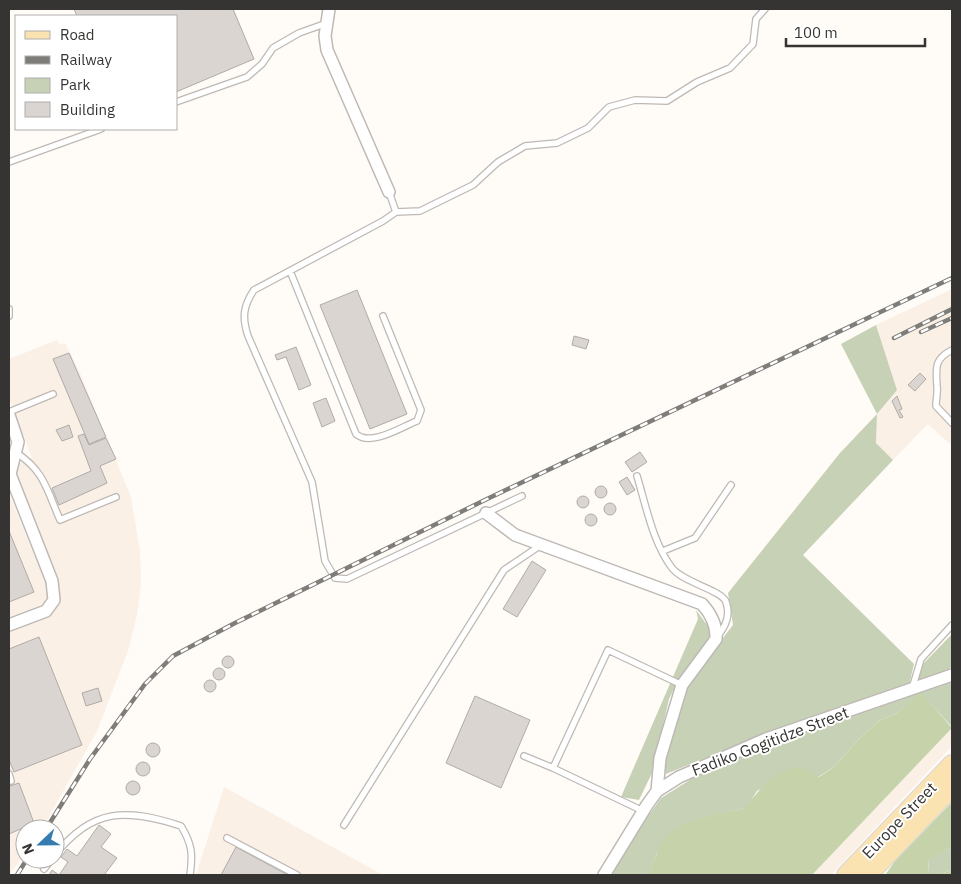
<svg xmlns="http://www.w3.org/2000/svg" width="961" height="884" font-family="'IBM Plex Sans',sans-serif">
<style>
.built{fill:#fbf0e6}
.green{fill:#c7d1b5}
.forest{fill:#c6d3aa}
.building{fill:#dad5d1;stroke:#b0aba7}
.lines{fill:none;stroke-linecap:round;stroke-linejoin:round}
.lane-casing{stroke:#beb9b5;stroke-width:8}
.street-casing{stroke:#beb9b5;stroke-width:14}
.primary-casing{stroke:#d7d6d6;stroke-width:20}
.lane{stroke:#fff;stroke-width:5.5}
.street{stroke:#fff;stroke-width:11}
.primary{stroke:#fbe3b1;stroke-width:18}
.rail-casing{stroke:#7f7d7a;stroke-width:4.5}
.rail{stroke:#fff;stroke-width:2.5;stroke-dasharray:8;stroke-linecap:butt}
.labels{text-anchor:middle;stroke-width:4;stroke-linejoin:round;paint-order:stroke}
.street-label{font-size:16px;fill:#363432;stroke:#fff}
</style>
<rect width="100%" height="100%" fill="#fffbf7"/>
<path class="built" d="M 952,289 L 952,446 L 928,424 L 893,460 L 876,444 L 877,414 L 897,390 L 876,325 Z
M 57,340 L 60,345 L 65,343 L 80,373 L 131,497 L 140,551 L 141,584 L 137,615 L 128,651 L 97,731 L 42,829 L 25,829 L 25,854 L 9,875 L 9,494 L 35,558 L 47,554 L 12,467 L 32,458 L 9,398 L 9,359 Z
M 952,728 L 952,746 L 831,875 L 812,875 Z
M 224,787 L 383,875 L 196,875 Z"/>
<path class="green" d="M 876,325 L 897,390 L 877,414 L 876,443 L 893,460 L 803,555 L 914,664 L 909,685 L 769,732 L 666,774 L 665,754 L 689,682 L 733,625 L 728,593 L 840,453 L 877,414 L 841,344 Z
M 696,610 L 710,629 L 708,645 L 679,678 L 669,699 L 652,773 L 639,800 L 621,797 L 698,619 Z
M 952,634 L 952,666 L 947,671 L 917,681 L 923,664 Z
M 952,682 L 952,727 L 921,693 L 896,714 L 880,720 L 858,740 L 834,767 L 818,777 L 800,768 L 757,791 L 746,808 L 703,818 L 657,853 L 649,875 L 612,875 L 639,829 L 661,798 L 709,768 L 777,740 Z
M 952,847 L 952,870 L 943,873 L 929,873 L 928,858 Z"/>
<path class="forest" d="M 921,692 L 952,728 L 812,875 L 649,875 C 654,860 661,839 675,829 C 690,818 727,813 745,808 C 756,793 779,764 801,768 C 807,769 813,774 819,777 L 834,767 L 858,740 L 880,720 L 896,714 Z
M 952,802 L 952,847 L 928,859 L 929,873 L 943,873 L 952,870 L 952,875 L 885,875 L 895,861 Z"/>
<path class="building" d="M 74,9 L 233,9 L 254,59 L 176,92 L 176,16 L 77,16 Z
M 357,290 L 407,414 L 370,429 L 320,305 Z
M 574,336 L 589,340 L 586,349 L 572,345 Z
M 296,347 L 311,385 L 299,390 L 286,357 L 277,360 L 275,355 Z
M 69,353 L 106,437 L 89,444 L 53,359 Z
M 920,373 L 926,379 L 915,391 L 908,385 Z
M 897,396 L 902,409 L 899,410 L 903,417 L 900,418 L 892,401 Z
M 326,398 L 335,421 L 322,427 L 313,403 Z
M 69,425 L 73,437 L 62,441 L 56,430 Z
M 84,434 L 89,445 L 106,438 L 116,459 L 100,466 L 107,483 L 59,505 L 52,488 L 91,471 L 78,436 Z
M 640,452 L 647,462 L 632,472 L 625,462 Z
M 627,477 L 635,490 L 627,495 L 619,482 Z
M595 492a6 6 0 1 1 12 0a6 6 0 1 1-12 0Z
M577 502a6 6 0 1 1 12 0a6 6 0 1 1-12 0Z
M604 509a6 6 0 1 1 12 0a6 6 0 1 1-12 0Z
M585 520a6 6 0 1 1 12 0a6 6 0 1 1-12 0Z
M 9,531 L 34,592 L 9,602 Z
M 532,561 L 546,570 L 517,617 L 503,609 Z
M 39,637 L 82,745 L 14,772 L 9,760 L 9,649 Z
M222 662a6 6 0 1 1 12 0a6 6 0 1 1-12 0Z
M213 674a6 6 0 1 1 12 0a6 6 0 1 1-12 0Z
M204 686a6 6 0 1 1 12 0a6 6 0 1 1-12 0Z
M 98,688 L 102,701 L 86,706 L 82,693 Z
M 475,696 L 530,720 L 501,788 L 446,763 Z
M146 750a7 7 0 1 1 14 0a7 7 0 1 1-14 0Z
M136 769a7 7 0 1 1 14 0a7 7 0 1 1-14 0Z
M126 788a7 7 0 1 1 14 0a7 7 0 1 1-14 0Z
M 9,783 L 10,786 L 19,783 L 34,823 L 9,834 Z
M 99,825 L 111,834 L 101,847 L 117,858 L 104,875 L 49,875 L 52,870 L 59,875 L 68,862 L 61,857 L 67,849 L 77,856 Z
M 236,847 L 288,875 L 221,875 Z"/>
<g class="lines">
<g class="lane-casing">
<path id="lane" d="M 176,102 L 247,77 L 262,64 L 273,48 L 299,33 L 327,23
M 9,162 L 101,129
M 389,192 L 396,212 L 383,221 L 254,290 C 243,306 242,318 248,336 L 312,482 L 325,561 L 335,578 L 347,579 L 522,496
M 396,212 L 420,211 L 473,185 L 498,162 L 525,146 L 557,143 L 588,128 L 609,107 L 635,100 L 667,101 L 697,82 L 730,68 L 753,44 L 756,19 L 765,9
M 290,271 L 356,434 C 371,447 401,427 417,421 L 421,410 L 383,316
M 9,309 L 9,316
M 952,350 C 934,359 936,368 937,386 C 938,392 936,399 936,406 L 952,423
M 9,412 L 53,394
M 15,452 C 44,470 47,490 60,520 L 116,497
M 637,476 C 646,506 653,543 672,568 C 684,583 722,590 726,602 C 731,616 725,627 717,637
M 663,551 L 695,538 L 731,485
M 912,689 L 921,659 L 952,625
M 524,756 L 553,768
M 9,774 L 11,781
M 643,811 L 553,768 L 608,650 L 682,685
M 344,825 L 504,570 L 541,545
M 227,838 L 297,875
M 55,855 C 92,808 126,808 181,826 C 192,844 193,854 190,875
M 44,869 L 52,859"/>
</g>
<g class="street-casing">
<path id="street" d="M 329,9 L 325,36 L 327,50 L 389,192
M 9,415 L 18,442 L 10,474 L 52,581 L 54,600 L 46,611 L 9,625
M 486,513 L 515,535 L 702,604 C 711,614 717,625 716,639 L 682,685 L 660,758 L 657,791
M 604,875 L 647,805 L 657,791 L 679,777 L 766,739 L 952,675"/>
</g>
<g class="primary-casing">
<path id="primary" d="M 846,875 L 952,764
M 868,875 L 952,787"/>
</g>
<use href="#lane" class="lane"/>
<use href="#street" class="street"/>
<use href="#primary" class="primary"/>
<g class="rail-casing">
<path id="rail" d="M 921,332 L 952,318
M 894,338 L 952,309
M 46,829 L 90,759 L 145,684 L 173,656 L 235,623 L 487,499 L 952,278
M 17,875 L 27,859"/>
</g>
<use href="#rail" class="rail"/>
</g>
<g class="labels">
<g class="street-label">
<text transform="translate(770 741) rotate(-21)" y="6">Fadiko Gogitidze Street</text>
<text transform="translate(899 820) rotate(-46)" y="6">Europe Street</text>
</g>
</g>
<rect width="961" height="884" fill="none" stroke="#363432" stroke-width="20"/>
<rect x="15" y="15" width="162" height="115" fill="#ffffff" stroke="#afaead"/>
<rect x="25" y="31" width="25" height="8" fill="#fbe3b1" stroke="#afaead"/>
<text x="60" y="40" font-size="15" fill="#363432">Road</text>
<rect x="25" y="56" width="25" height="8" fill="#7f7d7a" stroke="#afaead"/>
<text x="60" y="65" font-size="15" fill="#363432">Railway</text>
<rect x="25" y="78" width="25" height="15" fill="#c7d1b5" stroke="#afaead"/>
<text x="60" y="90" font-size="15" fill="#363432">Park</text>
<rect x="25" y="102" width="25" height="15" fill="#dad5d1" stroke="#afaead"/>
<text x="60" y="115" font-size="15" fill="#363432">Building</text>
<g transform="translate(40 844) rotate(248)"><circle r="24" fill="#ffffff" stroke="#afaead"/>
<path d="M0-4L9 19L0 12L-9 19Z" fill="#377cb1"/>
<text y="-8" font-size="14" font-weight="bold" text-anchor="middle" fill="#363432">N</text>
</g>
<path d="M786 38v8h139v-8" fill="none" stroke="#363432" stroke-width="2.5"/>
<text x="794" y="38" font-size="15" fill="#363432" stroke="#ffffff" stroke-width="4" paint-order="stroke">100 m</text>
</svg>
